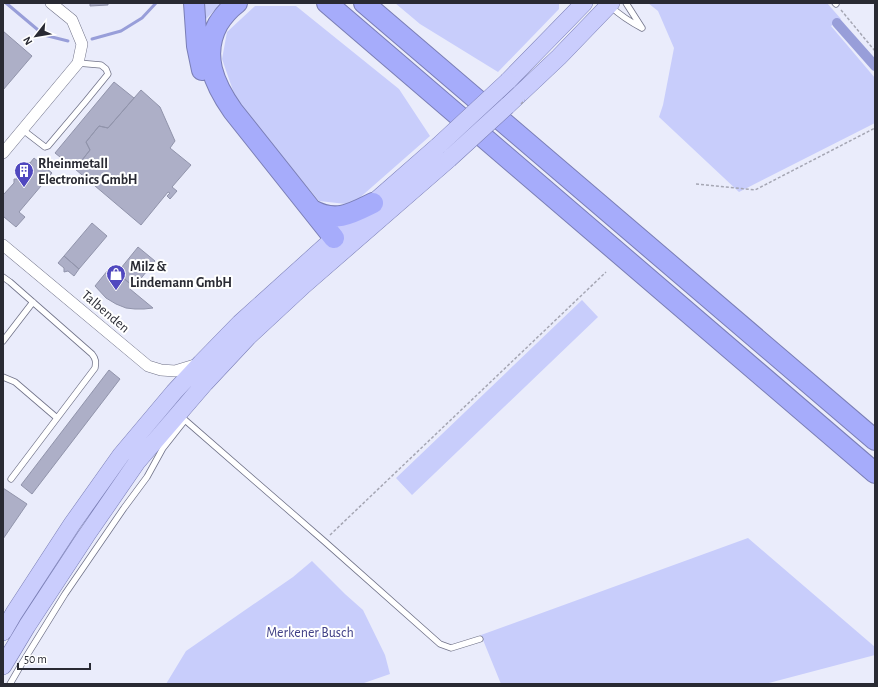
<svg xmlns="http://www.w3.org/2000/svg" width="878" height="687" font-family="'Alegreya Sans',sans-serif">
<style>
.green{fill:#c8cdfb}
.lines{fill:none;stroke-linecap:round;stroke-linejoin:round}
.stream{stroke:#989ed9;stroke-width:3}
.canal{stroke:#989ed9;stroke-width:10}
.building{fill:#adafc7;stroke:#9194ab}
.service-casing{stroke:#717389;stroke-width:7}
.minor-casing{stroke:#717389;stroke-width:12}
.primary-casing{stroke:#7a7eb5;stroke-width:18}
.motorway-casing{stroke:#7a7eb5;stroke-width:22}
.path{stroke:#a5a6b3;stroke-width:1.5;stroke-dasharray:3 2;stroke-linecap:butt}
.service{stroke:#fff;stroke-width:5.5}
.minor{stroke:#fff;stroke-width:11}
.primary{stroke:#cacdfd;stroke-width:17}
.motorway{stroke:#a6acfb;stroke-width:20}
.primary-bridge-casing{stroke:#7a7eb5;stroke-width:18;stroke-linecap:butt}
.path-bridge{stroke:#a5a6b3;stroke-width:1.5;stroke-dasharray:3 2;stroke-linecap:butt}
.primary-bridge{stroke:#cacdfd;stroke-width:17}
.labels{text-anchor:middle;stroke-width:4;stroke-linejoin:round;paint-order:stroke}
.poi-label{font-size:14px;font-weight:bold;fill:#292a33;stroke:#fff;text-anchor:start}
.street-label{font-size:14px;fill:#292a33;stroke:#fff}
.park-label{font-size:14px;fill:#404087;stroke:#fff}
</style>
<rect width="100%" height="100%" fill="#eaecfb"/>
<path class="green" d="M 203,3 L 222,3 L 204,21 Z
M 395,3 L 559,3 L 559,9 L 498,72 L 420,24 Z
M 648,3 L 827,3 L 841,19 L 831,26 L 875,78 L 875,123 L 739,192 L 659,117 L 663,105 L 674,48 L 658,11 Z
M 255,6 L 296,6 L 399,89 L 430,136 L 356,201 L 346,204 L 319,201 L 237,102 L 222,59 L 227,32 Z
M 582,300 L 598,317 L 412,495 L 396,478 Z
M 748,538 L 875,647 L 875,655 L 765,684 L 501,684 L 481,635 Z
M 312,561 L 345,594 L 363,610 L 385,655 L 390,674 L 364,683 L 364,684 L 166,684 L 186,651 L 293,577 Z"/>
<g class="lines">
<path class="stream" d="M 6,3 L 44,35 L 68,41
M 92,39 L 121,31 L 142,18 L 156,3"/>
<path class="canal" d="M 837,23 L 875,66"/>
</g>
<path class="building" d="M 90,3 L 108,3 L 108,5 L 90,6 Z
M 3,31 L 32,56 L 3,90 Z
M 114,82 L 134,98 L 108,128 L 99,126 L 86,142 L 90,150 L 75,169 L 55,153 Z
M 141,90 L 160,107 L 175,141 L 170,148 L 191,165 L 172,187 L 177,191 L 170,199 L 167,196 L 170,193 L 168,192 L 141,225 L 75,169 L 90,150 L 86,142 L 99,126 L 108,128 Z
M 34,158 L 52,173 L 19,212 L 25,217 L 16,227 L 4,217 L 3,218 L 3,194 L 4,194 L 14,183 L 14,179 L 17,179 L 28,166 L 27,163 L 30,163 Z
M 92,223 L 107,236 L 79,269 L 64,256 Z
M 138,247 L 155,261 L 134,287 L 117,273 Z
M 64,256 L 79,269 L 74,276 L 68,271 L 64,272 L 64,268 L 58,263 Z
M 108,270 L 116,277 L 119,274 L 133,286 L 130,289 L 153,308 L 144,309 L 135,309 L 126,308 L 116,304 L 106,298 L 95,286 Z
M 109,370 L 120,379 L 32,494 L 21,485 Z
M 3,488 L 27,504 L 3,539 Z"/>
<g class="lines">
<g class="service-casing">
<path id="service" d="M 626,3 L 642,28
M 835,3 L 836,4
M 610,6 C 620,15 630,22 642,28
M 23,130 L 45,147 L 48,146 L 86,101 L 108,74 L 106,69 L 101,65 L 78,63
M 3,277 L 10,282 L 92,354 C 96,359 96,362 95,368 L 11,479
M 3,341 L 33,302
M 3,377 L 15,382 L 57,418
M 10,684 L 21,665 L 65,594 L 124,508 L 147,477 L 163,448 L 185,420 L 324,541 L 440,644 L 451,648 L 480,639"/>
</g>
<g class="minor-casing">
<path id="minor" d="M 3,153 L 78,63 L 82,44 L 72,20 L 51,3
M 3,245 L 148,366 L 161,370 L 175,371 L 198,364"/>
</g>
<g class="primary-casing">
<path id="primary" d="M 508,81 L 584,3
M 507,106 L 559,57 L 611,3
M 3,632 L 14,613 L 72,524 L 121,455 L 174,392 L 201,363 L 240,323 L 373,203 L 438,146
M 3,666 L 27,626 L 86,536 L 137,462 L 205,383 L 248,337 L 304,285 L 449,159"/>
</g>
<g class="motorway-casing">
<path id="motorway" d="M 194,3 L 197,46 L 202,70
M 237,3 C 229,9 223,16 218,24 C 201,55 214,84 233,111 L 334,238
M 327,3 L 875,473
M 364,3 L 875,440
M 312,210 C 336,223 351,214 373,203"/>
</g>
<path class="path" d="M 841,10 L 875,51
M 696,184 L 755,190 L 875,128
M 330,535 L 606,272"/>
<use href="#service" class="service"/>
<use href="#minor" class="minor"/>
<use href="#primary" class="primary"/>
<use href="#motorway" class="motorway"/>
<g class="primary-bridge-casing">
<path id="primary-bridge" d="M 438,146 L 508,81
M 449,159 L 507,106"/>
</g>
<path class="path-bridge" d="M 521,104 L 525,100"/>
<use href="#primary-bridge" class="primary-bridge"/>
</g>
<defs>
<g id="building-pin" transform="scale(1)"><path d="M0 17L-7.5 6A9.5 9.5 0 1 1 7.5 6Z" fill="#5048bf" stroke="#fff"/><path d="M-4-6H4V6H1V3H-1V6H-4ZM-2.5-4.3h1.7v1.8h-1.7ZM.8-4.3h1.7v1.8H.8ZM-2.5-1h1.7V.8h-1.7ZM.8-1h1.7V.8H.8Z" fill="#fff"/></g>
<g id="shop-pin" transform="scale(1)"><path d="M0 17L-7.5 6A9.5 9.5 0 1 1 7.5 6Z" fill="#5048bf" stroke="#fff"/><path d="M-5-2.5h2.3a2.7 3.5 0 0 1 5.4 0H5L5.5 6h-11ZM-1.5-2.5h3a1.5 2.3 0 0 0-3 0Z" fill="#fff"/></g>
</defs>
<g fill-rule="evenodd">
<use href="#building-pin" x="24" y="171"/>
<use href="#shop-pin" x="116" y="274"/>
</g>
<g class="labels">
<g class="poi-label">
<text x="38" y="168">Rheinmetall<tspan x="38" dy="16">Electronics GmbH</tspan></text>
<text x="130" y="271">Milz &amp;<tspan x="130" dy="16">Lindemann GmbH</tspan></text>
</g>
<g class="street-label">
<text transform="translate(106 311) rotate(40)" y="5">Talbenden</text>
</g>
<g class="park-label">
<text x="310" y="637">Merkener Busch</text>
</g>
</g>
<rect width="878" height="687" fill="none" stroke="#292a33" stroke-width="8"/>
<g transform="translate(36 36) rotate(239)" stroke="#ffffff" stroke-width="3" paint-order="stroke">
<path d="M0-3L7 15L0 10L-7 15Z" fill="#292a33"/>
<text y="-6" font-size="11" font-weight="bold" text-anchor="middle" fill="#292a33">N</text>
</g>
<path d="M18 663v6h72v-6" fill="none" stroke="#292a33" stroke-width="2"/>
<text x="24" y="663" font-size="12" fill="#292a33" stroke="#ffffff" stroke-width="3" paint-order="stroke">50 m</text>
</svg>
